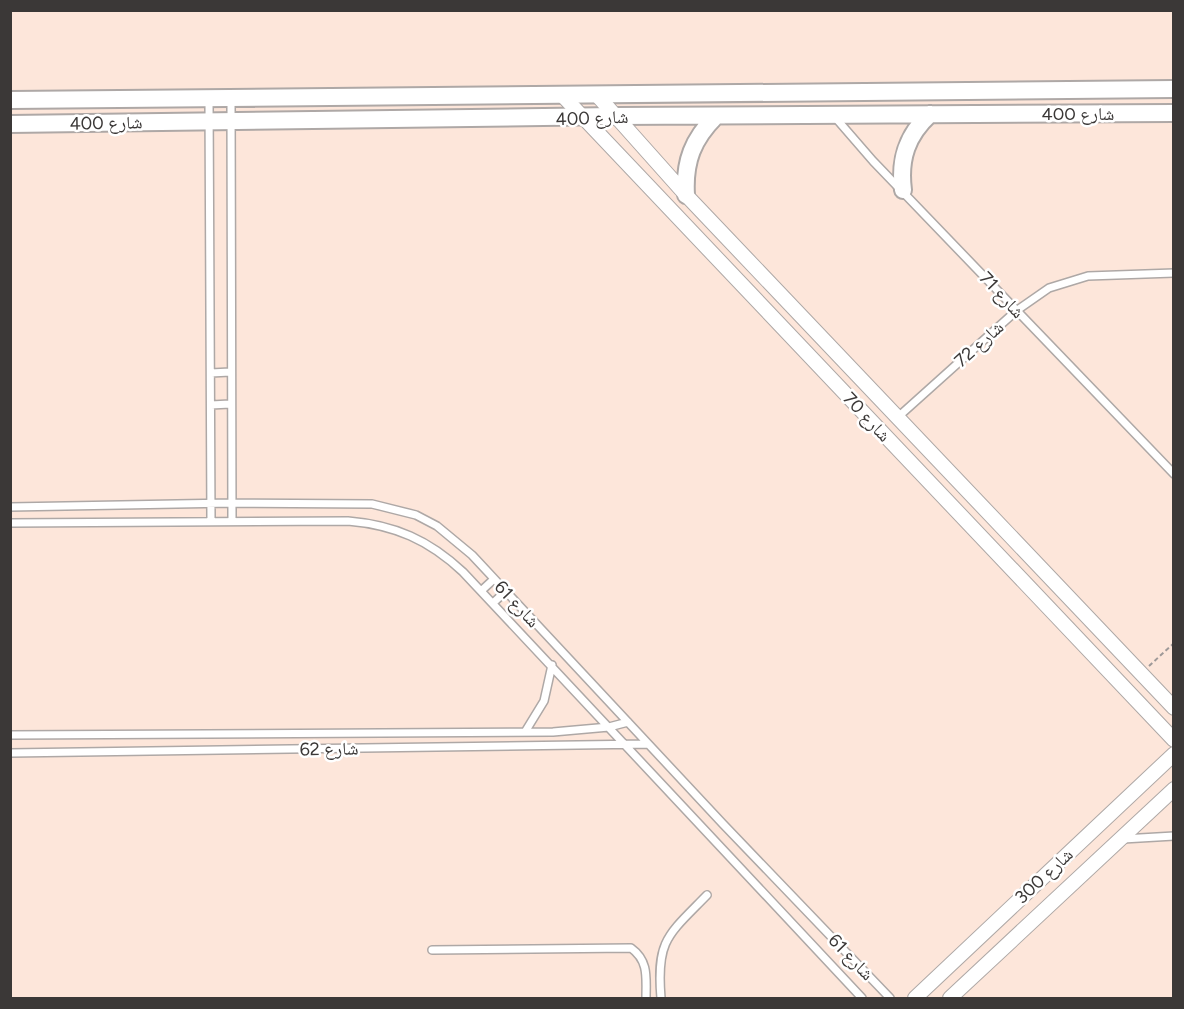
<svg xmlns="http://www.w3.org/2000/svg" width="1184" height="1009" font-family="Figtree,'Noto Naskh Arabic',sans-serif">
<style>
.industrial{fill:#fde6da}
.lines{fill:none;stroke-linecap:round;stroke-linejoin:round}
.service-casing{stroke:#aea8a6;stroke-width:10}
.minor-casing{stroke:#aea8a6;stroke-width:16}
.tertiary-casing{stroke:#aea8a6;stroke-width:20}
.path{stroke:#9e9998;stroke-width:2;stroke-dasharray:4.5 3;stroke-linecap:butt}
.service{stroke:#fff;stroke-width:7}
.minor{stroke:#fff;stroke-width:14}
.tertiary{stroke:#fff;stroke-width:16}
.labels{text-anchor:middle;stroke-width:5;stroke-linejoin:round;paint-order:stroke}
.street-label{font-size:18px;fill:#3b3837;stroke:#fff}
</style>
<rect width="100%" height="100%" fill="#faf3f1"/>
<path class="industrial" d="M 10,11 L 1173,11 L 1173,998 L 11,998 Z"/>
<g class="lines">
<g class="service-casing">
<path id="service" d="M 231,98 L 232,521
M 209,100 L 211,521
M 834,116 L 873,161 L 1174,474
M 211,373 L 230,372
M 211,405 L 230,404
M 898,417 L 1016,311 L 1049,288 L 1088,276 L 1174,273
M 10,507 L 232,503 L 372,504 L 416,515 L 437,526 L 472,555 L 723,824 L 890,998
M 10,523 L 348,521 C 395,525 429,540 463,572 L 862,998
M 481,591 L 494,579
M 493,603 L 506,591
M 525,732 L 544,701 L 552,665
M 10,735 L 553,732 L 609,727 L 628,722
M 10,753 L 648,744
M 1123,839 L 1174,836
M 432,950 L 631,948 C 649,961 646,978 646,998
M 661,998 C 656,940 668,935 707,895"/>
</g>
<g class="minor-casing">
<path id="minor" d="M 561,94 L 1174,740
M 596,94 L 686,195 L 1174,708
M 915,998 L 1174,754
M 950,998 L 1174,789"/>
</g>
<g class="tertiary-casing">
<path id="tertiary" d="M 10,100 L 1174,89
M 10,124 L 615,116 L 1174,113
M 903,190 C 899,159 907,135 930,114
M 686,195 C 684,161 693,139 716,116"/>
</g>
<path class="path" d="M 1149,666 L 1174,643"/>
<use href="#service" class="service"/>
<use href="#minor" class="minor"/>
<use href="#tertiary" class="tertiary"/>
</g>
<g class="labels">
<g class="street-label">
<text x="1078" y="120">شارع 400</text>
<text transform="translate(592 118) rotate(-2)" y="6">شارع 400</text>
<text transform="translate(106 123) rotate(-1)" y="6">شارع 400</text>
<text transform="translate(1002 295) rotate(47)" y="6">شارع 71</text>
<text transform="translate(979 344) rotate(-42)" y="6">شارع 72</text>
<text transform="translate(867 417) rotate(47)" y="6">شارع 70</text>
<text transform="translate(517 604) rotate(47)" y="6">شارع 61</text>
<text transform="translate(329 749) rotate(-1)" y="6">شارع 62</text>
<text transform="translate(1044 876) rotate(-43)" y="6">شارع 300</text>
<text transform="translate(851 957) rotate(46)" y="6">شارع 61</text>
</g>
</g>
<rect width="1184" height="1009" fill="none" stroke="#3b3837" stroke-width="24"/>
</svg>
